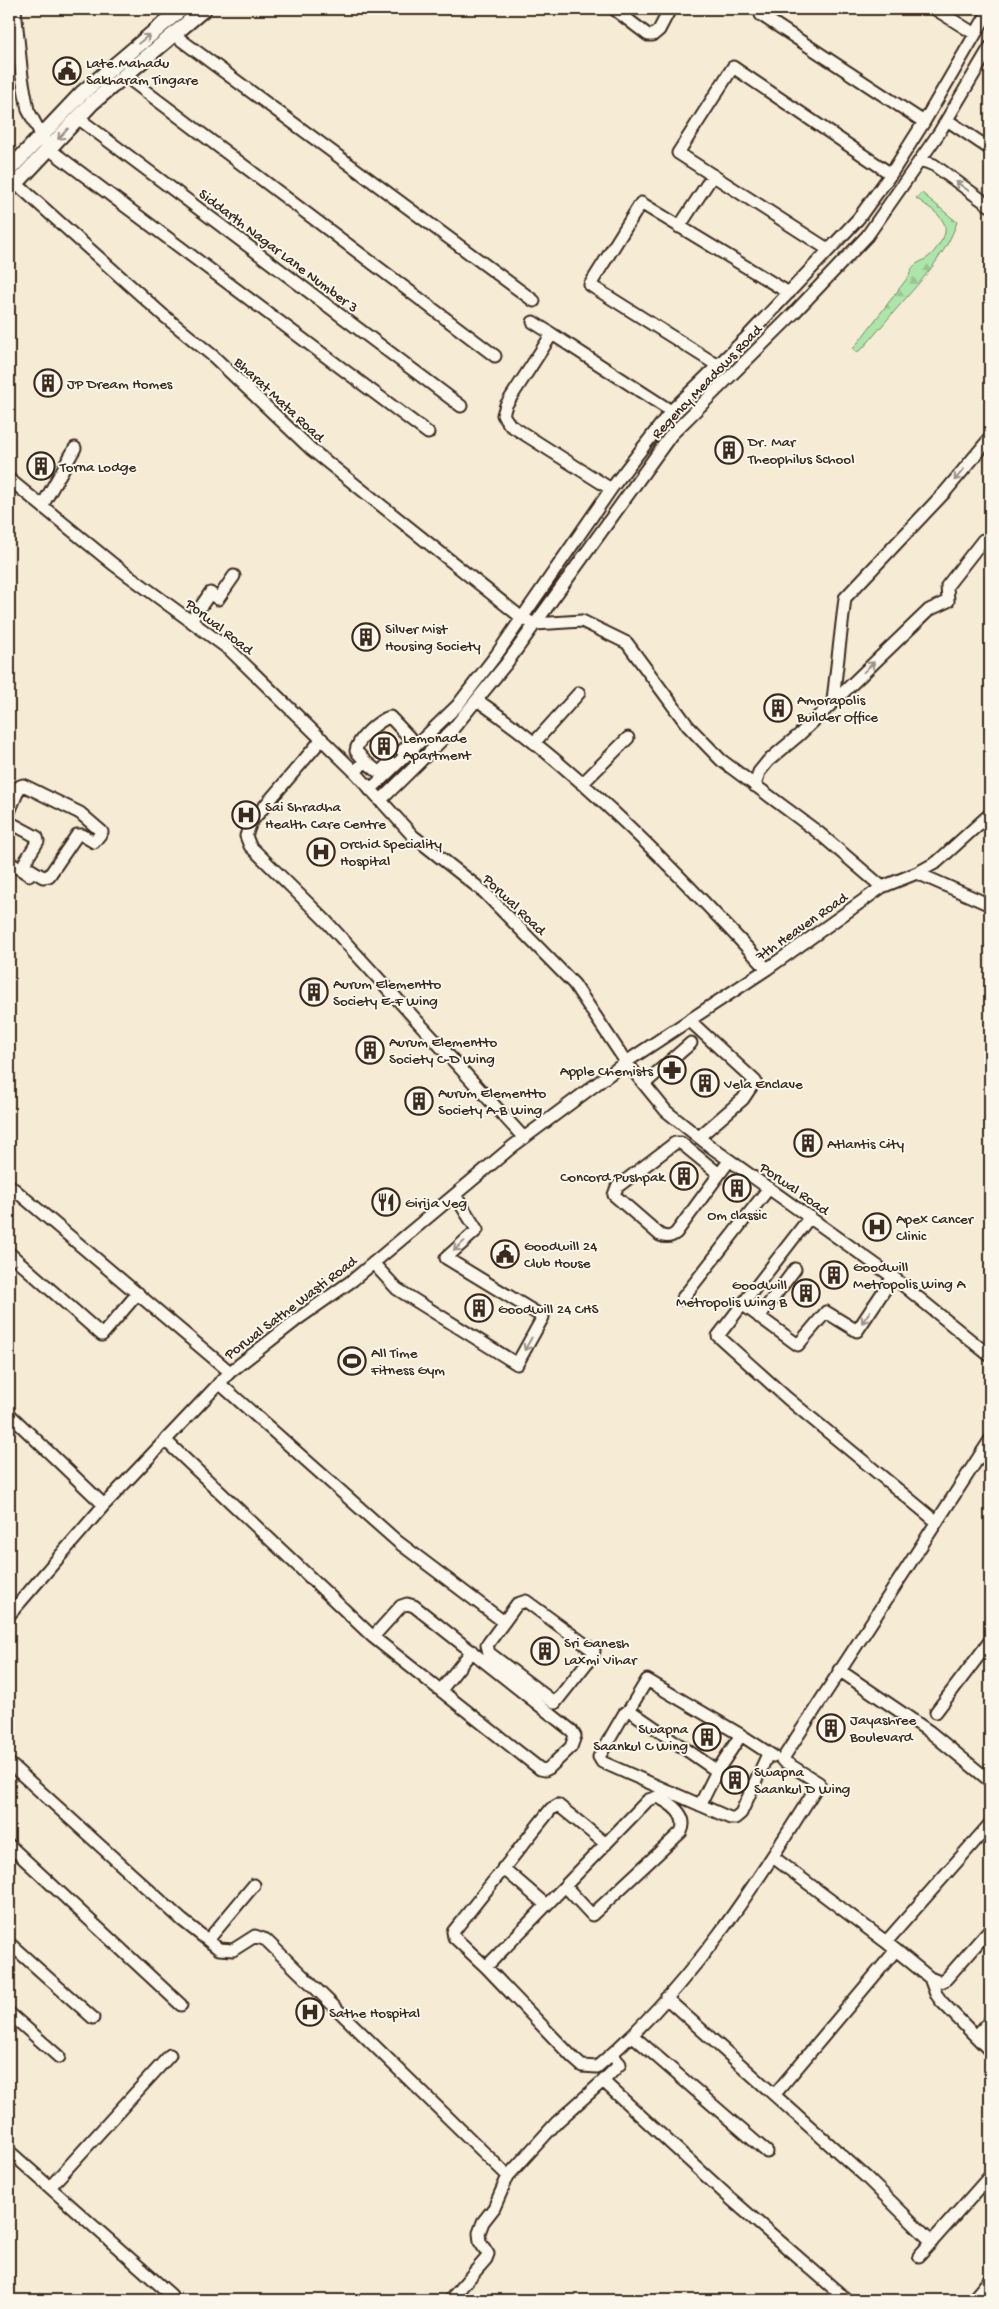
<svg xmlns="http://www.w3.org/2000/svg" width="999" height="2309" font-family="'Gochi Hand',sans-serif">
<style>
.forest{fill:url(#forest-firs);stroke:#748864}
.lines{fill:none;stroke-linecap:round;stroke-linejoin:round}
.minor-casing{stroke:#3b2a1e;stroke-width:15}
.major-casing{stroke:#3b2a1e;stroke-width:18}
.minor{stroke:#fbf7ec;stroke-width:11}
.major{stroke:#fbf7ec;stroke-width:14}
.oneway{stroke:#9b9085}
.labels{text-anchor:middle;stroke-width:4;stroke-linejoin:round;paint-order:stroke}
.poi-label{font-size:15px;fill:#3b2a1e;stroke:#fbf7ec;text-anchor:start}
.street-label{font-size:15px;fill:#3b2a1e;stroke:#fbf7ec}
</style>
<defs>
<pattern id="forest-firs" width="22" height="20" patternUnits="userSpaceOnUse" patternTransform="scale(1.25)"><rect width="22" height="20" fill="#ade6aa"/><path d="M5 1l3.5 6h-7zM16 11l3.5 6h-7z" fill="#96c592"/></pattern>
</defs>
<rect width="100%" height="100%" fill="#f6ebd5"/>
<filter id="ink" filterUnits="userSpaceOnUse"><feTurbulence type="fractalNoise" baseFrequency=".02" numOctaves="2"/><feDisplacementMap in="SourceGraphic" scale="10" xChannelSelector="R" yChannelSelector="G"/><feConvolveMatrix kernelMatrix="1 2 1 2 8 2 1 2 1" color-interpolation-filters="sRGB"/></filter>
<g filter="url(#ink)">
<path class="forest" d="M 922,193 L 957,222 C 946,255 922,279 900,305 C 887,319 875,335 862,349 L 857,352 L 853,349 L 909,276 C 912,263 918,264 927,258 C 933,254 936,249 940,243 C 956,222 932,210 916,198 Z"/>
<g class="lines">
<g class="minor-casing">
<path id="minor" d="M 15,9 L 22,77 L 28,110 L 49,149 L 428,433
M 614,9 L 648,35 L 653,35 L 659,30 L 670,9
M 765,9 L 761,15 L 924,122
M 935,9 L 975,34
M 173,34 L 534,301
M 124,75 L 495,356
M 78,118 L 461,406
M 947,120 L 990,149
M 921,160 L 934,165 L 990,206
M 9,177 L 163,315 L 213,356 L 312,450 L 522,618 L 535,624 L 582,621 L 627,643 L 688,726 L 721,760 L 819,833 L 882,887
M 679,227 L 713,175
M 829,250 L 678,153 L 733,67 L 891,174
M 533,322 L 552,334
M 717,365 L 590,285 L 641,203 L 789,293
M 9,479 L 113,564 L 230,650 L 355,772 L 413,836 L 484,892 L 574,984 L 626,1062 L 666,1111 L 711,1147 L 893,1277 L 990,1356
M 611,489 L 510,425 L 503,415 L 506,405 L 552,334 L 671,411
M 42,506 L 75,448
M 191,621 L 210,593 L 218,599 L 234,576
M 477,700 C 584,774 679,874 767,969
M 833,700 L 845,598 L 945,492 L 990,438
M 322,739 L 251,822 L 246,836 L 250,846 L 325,920 L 524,1138
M 534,743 L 579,693
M 365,761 L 377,771 L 381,771 L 390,762
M 355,772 L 365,761 L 356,751 C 357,739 379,720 390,717 L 410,738 L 410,744 L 402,751
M 582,784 L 628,738
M 755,786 L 759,772 L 768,761 L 799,735 L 929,610 L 948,601 L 947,586 L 983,540 L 990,541
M 370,790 L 457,706 L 497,654 L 611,489 L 671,411 L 745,339 L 858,219 L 891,174 L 924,122 L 990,9
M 380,801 L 452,730 L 506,664 L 671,435 L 794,313 L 867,236 L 939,133 L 990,47
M 9,812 L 20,786 L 23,785 L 80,813 L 102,832 L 94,842 L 82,835 L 77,835 L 49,876 L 43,877 L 23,865 L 38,841 L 37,837 L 9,822
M 9,862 L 29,875
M 917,873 L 990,905
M 689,1020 L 755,1081 L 743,1099 L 699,1137
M 644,1084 L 691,1043
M 719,1174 L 681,1143 L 675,1143 L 617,1187 L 614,1195 L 660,1235 C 667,1238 671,1237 676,1233 L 729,1161
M 9,1185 L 230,1372
M 810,1217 L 718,1336 L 787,1398 L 937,1522
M 9,1253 L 102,1335 L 138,1293
M 373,1263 L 397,1289 L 517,1364 L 543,1317 L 446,1258 L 477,1230 L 455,1195
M 682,1299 L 769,1188
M 742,1304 L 798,1345 L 826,1312 L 857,1331 L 893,1277
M 759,1317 L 795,1269
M 219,1383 L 398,1542 L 504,1622 L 517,1604 L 526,1601 L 594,1651 L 593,1655 L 555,1703 L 489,1653 L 487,1645 L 504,1622
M 9,1414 L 104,1505
M 165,1440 L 373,1637 L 401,1606 L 407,1604 L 414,1606 L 572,1731 L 575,1736 L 571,1747 L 549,1768 L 545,1770 L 540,1769 L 373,1637
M 9,1615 L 104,1505 L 230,1372 L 299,1318 L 353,1280 L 513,1146 L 626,1062 L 767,969 L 882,887 L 917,873 L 937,862 L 990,814
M 839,1670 L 930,1732 L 990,1781
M 441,1690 L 472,1651
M 629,1710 L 647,1680 L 741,1735
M 936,1712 L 990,1641
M 9,1763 L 182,1920 L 219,1949 L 233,1950 L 255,1936 L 266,1940 L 508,2176 L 557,2122 L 603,2081 L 731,2199 L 847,2300
M 717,1771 L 629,1710 L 624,1714 L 599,1757 L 602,1762 L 730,1818 L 735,1818 L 741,1813 L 768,1754
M 700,1805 L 717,1771 L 741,1735 L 773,1756
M 9,1845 L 181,2005
M 773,1857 L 886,1942 L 930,1978 L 936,1994 L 941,2001 L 990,2051
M 503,1868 L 546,1905
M 565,1886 L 648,1800 L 657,1797 C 671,1803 689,1816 681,1832 L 592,1915 L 565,1886 L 486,1967 L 573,2058 L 582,2066 L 597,2067 C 690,1988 756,1885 819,1783 L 782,1760 L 990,1440
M 208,1940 L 254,1885
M 886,1942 L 990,1824
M 9,1943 L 93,2018
M 486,1967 L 454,1937 L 453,1932 L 551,1809 L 558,1805 L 606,1844
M 930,1978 L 940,1982 L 946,1979 L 990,1929
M 666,1998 L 866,2177 L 932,2242
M 9,2013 L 59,2057
M 632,2035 L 767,2152
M 976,2036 L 990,2021
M 603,2081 L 620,2064 L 612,2055
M 775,2094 L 896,1950
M 9,2151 L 171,2295
M 50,2187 L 170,2055
M 919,2256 L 990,2176
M 975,2297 L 990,2279
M 450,2300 L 486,2259 L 488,2254 L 480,2242 L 479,2233 L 483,2222 L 494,2208 L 508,2176"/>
</g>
<g class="major-casing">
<path id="major" d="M 9,170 L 82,93 L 181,9
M 9,191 L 92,103 L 204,9"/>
</g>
<use href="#minor" class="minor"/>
<use href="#major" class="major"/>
</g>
<defs><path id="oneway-shaft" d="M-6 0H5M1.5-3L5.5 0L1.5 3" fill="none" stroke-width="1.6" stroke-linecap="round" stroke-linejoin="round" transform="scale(1.25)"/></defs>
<g class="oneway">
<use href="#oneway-shaft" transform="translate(144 39) rotate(-39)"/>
<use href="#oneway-shaft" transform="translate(63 134) rotate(133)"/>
<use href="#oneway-shaft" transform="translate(962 186) rotate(-144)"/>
<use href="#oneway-shaft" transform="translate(959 475) rotate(130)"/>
<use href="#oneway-shaft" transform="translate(869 667) rotate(-43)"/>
<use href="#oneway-shaft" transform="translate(459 1246) rotate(138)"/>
<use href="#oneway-shaft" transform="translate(866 1317) rotate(124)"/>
<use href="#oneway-shaft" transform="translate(528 1344) rotate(119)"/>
</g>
</g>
<defs>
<g id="civic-ring" transform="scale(1.4375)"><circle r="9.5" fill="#fbf7ec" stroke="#3b2a1e" stroke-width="1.5"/><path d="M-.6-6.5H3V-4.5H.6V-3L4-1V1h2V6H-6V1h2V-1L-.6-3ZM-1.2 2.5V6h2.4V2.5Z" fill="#3b2a1e"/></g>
<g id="building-ring" transform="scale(1.4375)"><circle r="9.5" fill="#fbf7ec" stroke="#3b2a1e" stroke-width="1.5"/><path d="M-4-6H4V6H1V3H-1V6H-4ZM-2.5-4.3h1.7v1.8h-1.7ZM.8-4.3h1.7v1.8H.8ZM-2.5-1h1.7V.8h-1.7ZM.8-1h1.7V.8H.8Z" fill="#3b2a1e"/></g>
<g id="hospital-ring" transform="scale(1.4375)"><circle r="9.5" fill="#fbf7ec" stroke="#3b2a1e" stroke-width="1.5"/><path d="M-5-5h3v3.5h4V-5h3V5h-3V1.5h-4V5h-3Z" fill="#3b2a1e"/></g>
<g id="pharmacy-ring" transform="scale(1.4375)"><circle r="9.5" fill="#fbf7ec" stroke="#3b2a1e" stroke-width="1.5"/><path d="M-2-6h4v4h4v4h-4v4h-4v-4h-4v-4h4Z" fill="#3b2a1e"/></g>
<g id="restaurant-ring" transform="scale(1.4375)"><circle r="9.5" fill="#fbf7ec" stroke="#3b2a1e" stroke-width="1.5"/><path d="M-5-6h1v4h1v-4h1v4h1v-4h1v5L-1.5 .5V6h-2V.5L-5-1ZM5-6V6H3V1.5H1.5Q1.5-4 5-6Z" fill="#3b2a1e"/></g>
<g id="stadium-ring" transform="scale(1.4375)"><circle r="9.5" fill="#fbf7ec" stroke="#3b2a1e" stroke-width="1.5"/><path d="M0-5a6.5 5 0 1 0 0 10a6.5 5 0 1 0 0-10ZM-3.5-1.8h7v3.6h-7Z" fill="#3b2a1e"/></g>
</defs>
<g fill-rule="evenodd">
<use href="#civic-ring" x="67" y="71"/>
<use href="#building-ring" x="48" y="383"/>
<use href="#building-ring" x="729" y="450"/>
<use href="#building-ring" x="41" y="466"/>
<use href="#building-ring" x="366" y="637"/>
<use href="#building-ring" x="778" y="708"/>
<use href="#building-ring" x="384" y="746"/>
<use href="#hospital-ring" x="246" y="815"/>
<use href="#hospital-ring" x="321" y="852"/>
<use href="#building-ring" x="314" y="992"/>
<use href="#building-ring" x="370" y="1050"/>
<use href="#pharmacy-ring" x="672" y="1070"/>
<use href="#building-ring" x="705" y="1083"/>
<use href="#building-ring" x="419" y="1101"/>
<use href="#building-ring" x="808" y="1143"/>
<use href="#building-ring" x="684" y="1176"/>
<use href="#building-ring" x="737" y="1188"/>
<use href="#restaurant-ring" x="386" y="1202"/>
<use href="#hospital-ring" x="877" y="1227"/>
<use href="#civic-ring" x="505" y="1254"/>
<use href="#building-ring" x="834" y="1275"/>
<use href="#building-ring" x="806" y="1293"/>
<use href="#building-ring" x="479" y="1308"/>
<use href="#stadium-ring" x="352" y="1361"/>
<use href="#building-ring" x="545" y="1651"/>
<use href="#building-ring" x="831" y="1728"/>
<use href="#building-ring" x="707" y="1737"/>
<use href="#building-ring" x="735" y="1780"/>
<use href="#hospital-ring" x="310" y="2012"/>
</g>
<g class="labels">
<g class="poi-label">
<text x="86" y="67">Late.Mahadu<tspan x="86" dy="17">Sakharam Tingare</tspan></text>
<text x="67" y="388">JP Dream Homes</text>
<text x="748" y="446">Dr. Mar<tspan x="748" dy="17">Theophilus School</tspan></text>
<text x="60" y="471">Torna Lodge</text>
<text x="385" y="633">Silver Mist<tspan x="385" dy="17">Housing Society</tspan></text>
<text x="797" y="704">Amorapolis<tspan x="797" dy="17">Builder Office</tspan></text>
<text x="403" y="742">Lemonade<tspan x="403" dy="17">Apartment</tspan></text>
<text x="265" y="811">Sai Shradha<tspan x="265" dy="17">Health Care Centre</tspan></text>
<text x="340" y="848">Orchid Speciality<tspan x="340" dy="17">Hospital</tspan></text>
<text x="333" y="988">Aurum Elementto<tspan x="333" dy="17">Society E-F Wing</tspan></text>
<text x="389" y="1046">Aurum Elementto<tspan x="389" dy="17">Society C-D Wing</tspan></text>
<text x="653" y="1075" text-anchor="end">Apple Chemists</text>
<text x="724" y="1088">Vela Enclave</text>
<text x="438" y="1097">Aurum Elementto<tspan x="438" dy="17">Society A-B Wing</tspan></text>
<text x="827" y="1148">Atlantis City</text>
<text x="665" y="1181" text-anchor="end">Concord Pushpak</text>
<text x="405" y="1207">Girija Veg</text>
<text x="737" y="1219" text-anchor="middle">Om classic</text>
<text x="896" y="1223">Apex Cancer<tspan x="896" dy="17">Clinic</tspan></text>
<text x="524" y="1250">Goodwill 24<tspan x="524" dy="17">Club House</tspan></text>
<text x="853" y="1271">Goodwill<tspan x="853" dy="17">Metropolis Wing A</tspan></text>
<text x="787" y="1289" text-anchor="end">Goodwill<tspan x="787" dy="17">Metropolis Wing B</tspan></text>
<text x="498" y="1313">Goodwill 24 CHS</text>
<text x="371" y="1357">All Time<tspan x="371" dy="17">Fitness Gym</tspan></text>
<text x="564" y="1647">Sri Ganesh<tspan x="564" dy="17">Laxmi Vihar</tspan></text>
<text x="850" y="1724">Jayashree<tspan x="850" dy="17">Boulevard</tspan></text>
<text x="688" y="1733" text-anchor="end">Swapna<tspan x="688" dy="17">Saankul C Wing</tspan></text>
<text x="754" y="1776">Swapna<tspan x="754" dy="17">Saankul D Wing</tspan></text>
<text x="329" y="2017">Sathe Hospital</text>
</g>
<g class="street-label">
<text transform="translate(279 250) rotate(37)" y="5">Siddarth Nagar Lane Number 3</text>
<text transform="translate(706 381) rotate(-46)" y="5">Regency Meadows Road</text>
<text transform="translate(280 399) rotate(43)" y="5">Bharat Mata Road</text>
<text transform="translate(220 626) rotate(38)" y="5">Porwal Road</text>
<text transform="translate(515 904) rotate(44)" y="5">Porwal Road</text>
<text transform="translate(801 926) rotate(-35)" y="5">7th Heaven Road</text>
<text transform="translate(795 1188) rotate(35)" y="5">Porwal Road</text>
<text transform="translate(290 1307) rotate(-37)" y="5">Porwal Sathe Wasti Road</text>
</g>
</g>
<rect width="999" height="2309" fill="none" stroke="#fbf7ec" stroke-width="30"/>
<rect x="15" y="15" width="969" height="2279" fill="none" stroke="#3b2a1e" stroke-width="2" filter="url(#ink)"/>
</svg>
